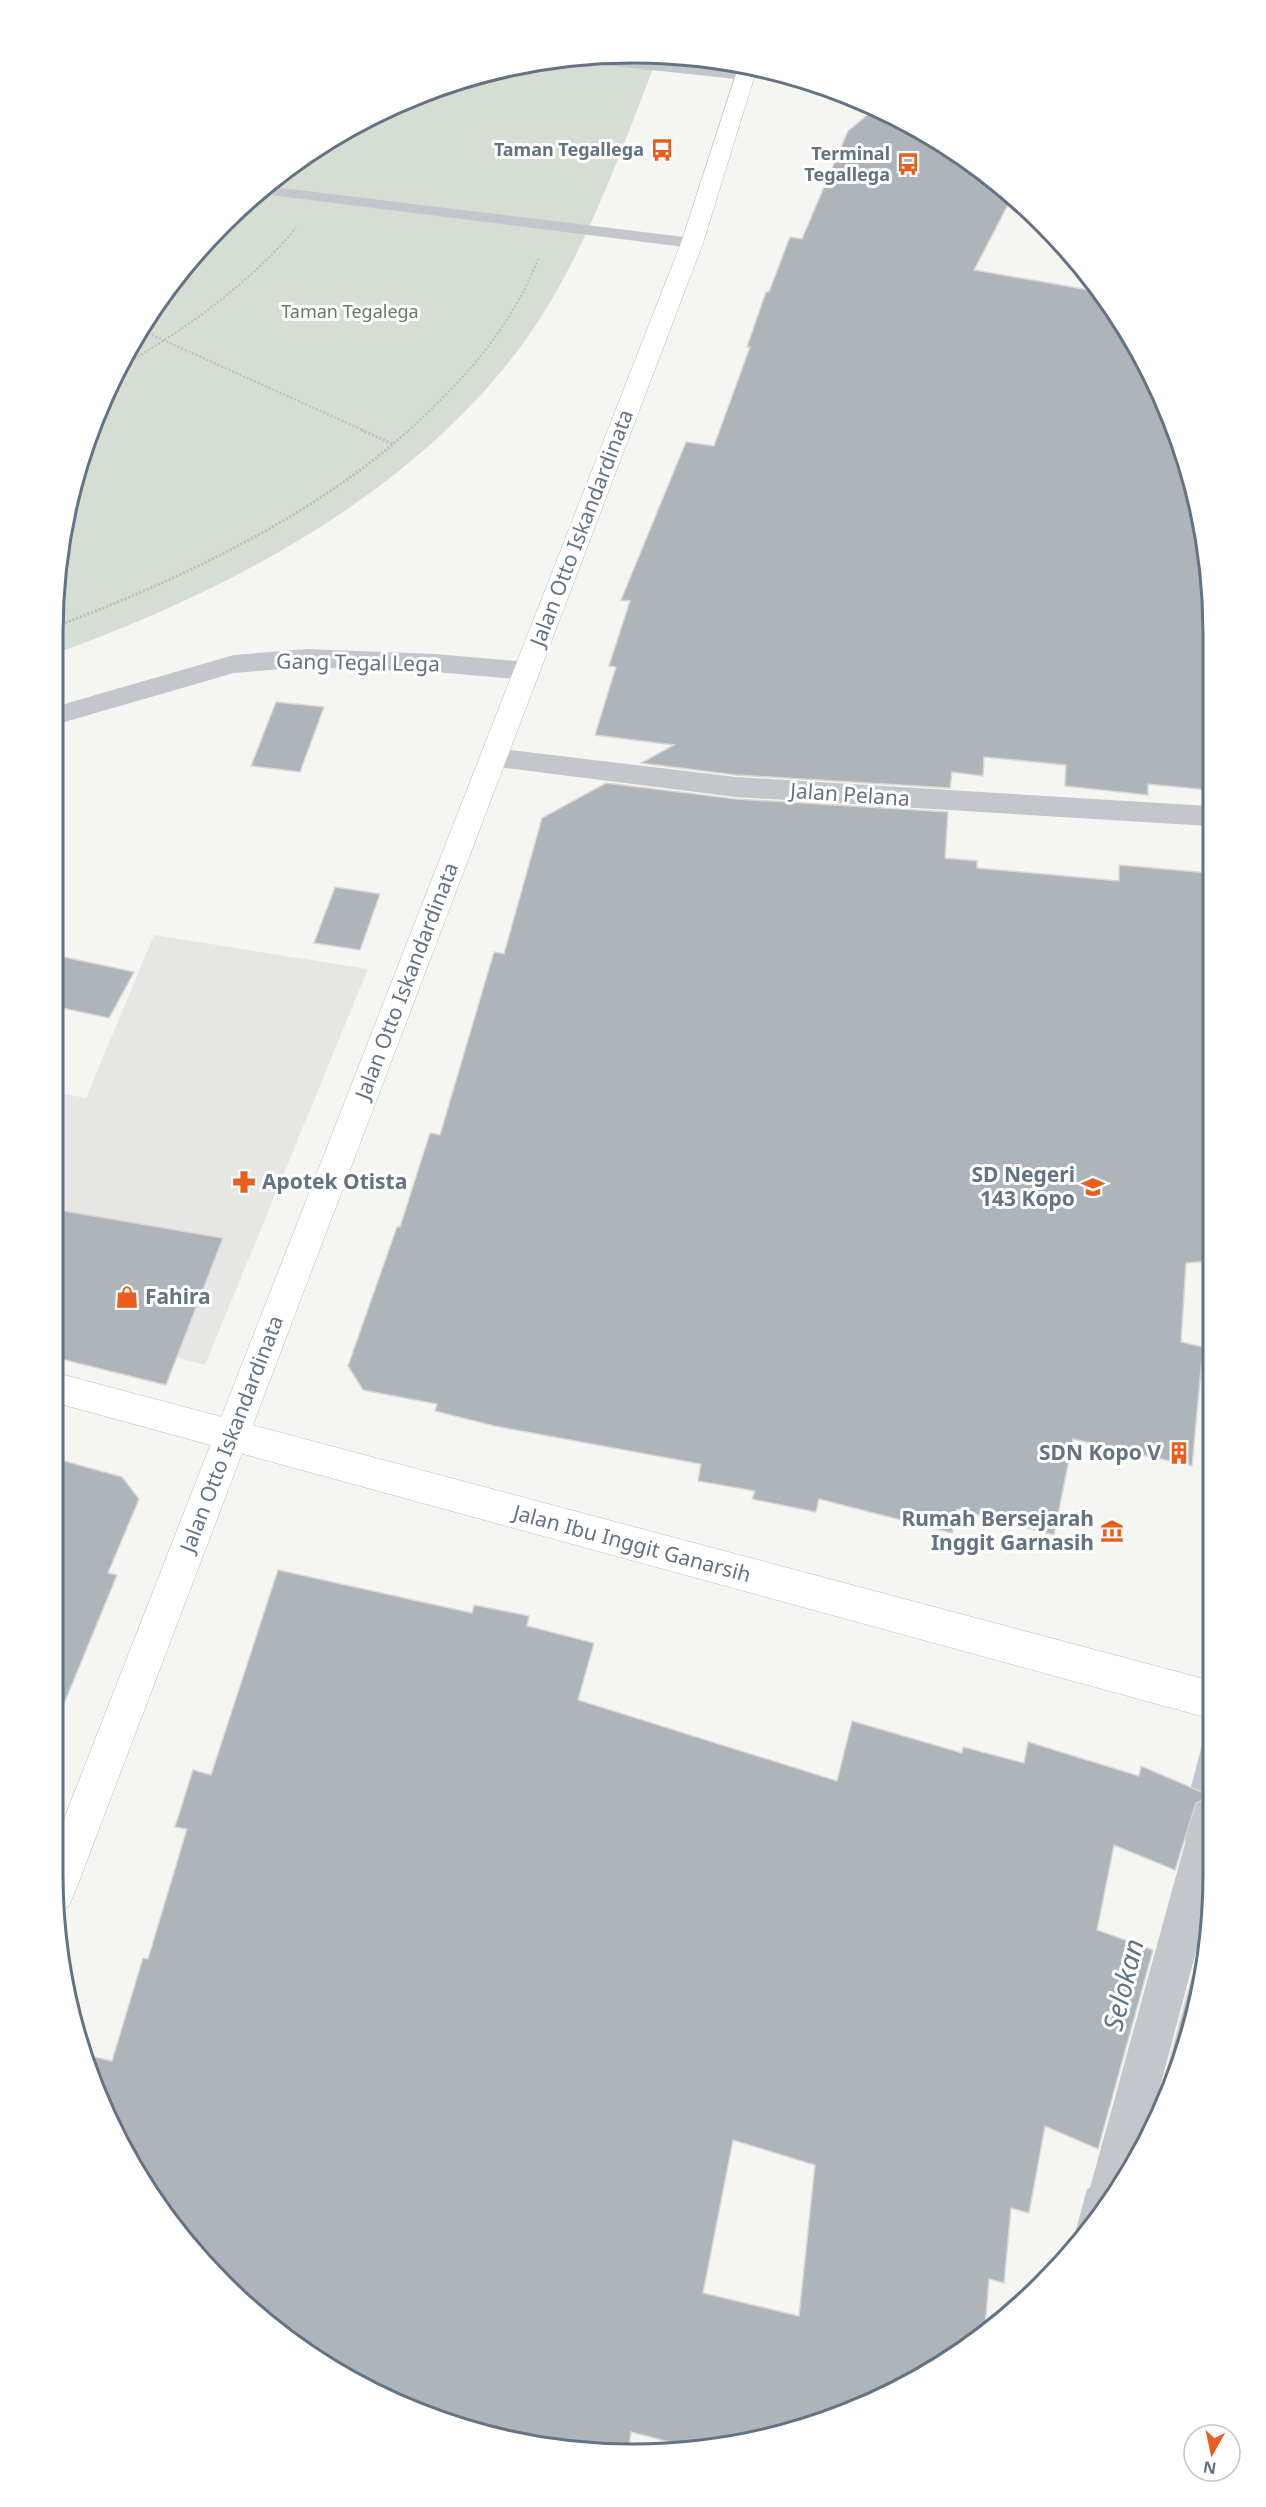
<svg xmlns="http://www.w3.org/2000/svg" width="1266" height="2507" font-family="'Noto Sans',sans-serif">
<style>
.built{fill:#e6e7e5}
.green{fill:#d6ddd3}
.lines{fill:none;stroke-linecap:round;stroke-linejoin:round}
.stream{fill:#bec8ce;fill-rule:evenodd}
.building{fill:#adb4ba;stroke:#d7d7d5;stroke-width:1.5;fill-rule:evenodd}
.secondary-casing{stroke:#b5babf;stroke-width:1}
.primary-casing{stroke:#b6babe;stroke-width:1}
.path-far1{stroke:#bcbfc1;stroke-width:2;stroke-dasharray:2 2;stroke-linecap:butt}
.path{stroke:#bcbfc1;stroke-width:3;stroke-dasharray:2 2;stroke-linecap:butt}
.service{fill:#c3c6ca;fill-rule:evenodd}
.minor{fill:#c3c6ca;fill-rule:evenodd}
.secondary{fill:#fff;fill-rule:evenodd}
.primary{fill:#fff;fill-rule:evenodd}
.labels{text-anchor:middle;stroke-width:6;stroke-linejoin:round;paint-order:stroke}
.far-poi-label{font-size:18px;font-weight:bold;fill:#637384;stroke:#fff;text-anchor:end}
.far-park-label{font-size:18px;fill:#667b62;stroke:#fff}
.street-label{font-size:21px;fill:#637384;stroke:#fff}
.poi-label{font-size:21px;font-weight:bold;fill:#637384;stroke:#fff;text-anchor:end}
.near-water-label{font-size:27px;font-style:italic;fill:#5f7581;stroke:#fff}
.rim{fill:none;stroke:#637384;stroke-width:3}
</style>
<rect width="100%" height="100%" fill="#f5f6f2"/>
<path class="built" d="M 154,935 L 368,969 L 205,1365 L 53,1324 L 53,1092 L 86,1098 Z"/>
<path class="green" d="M 659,54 C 620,151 586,256 524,342 C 415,493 226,593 54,654 L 54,595 L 72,483 L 112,377 L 172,280 L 250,197 L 342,130 L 446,83 L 557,58 Z"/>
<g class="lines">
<path class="stream" d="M 1212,1736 L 1212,1782 L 1199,1832 L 1196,1839 L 1189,1842 L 1182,1839 L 1179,1832 L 1202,1745 L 1205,1738 Z
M 1095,2186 L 1103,2189 C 1112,2211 1091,2230 1078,2245 L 1074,2237 L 1087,2189 Z"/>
</g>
<path class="building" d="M 877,107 L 889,112 L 1013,195 L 974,270 L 1100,292 L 1115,310 L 1170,411 L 1209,558 L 1209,790 L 1148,784 L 1148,795 L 1065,786 L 1066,765 L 984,757 L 983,776 L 952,772 L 950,788 L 736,775 L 641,763 L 674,745 L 595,735 L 616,667 L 609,666 L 630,601 L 621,600 L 686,442 L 714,446 L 750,347 L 747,347 L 766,292 L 769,292 L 790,237 L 802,239 L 848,131 Z
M 276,702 L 324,707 L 300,772 L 251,766 Z
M 606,783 L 736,799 L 948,812 L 945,858 L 977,861 L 977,868 L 1119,881 L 1119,865 L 1209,873 L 1210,1261 L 1186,1263 L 1181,1342 L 1203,1347 L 1192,1466 L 1073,1439 L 1054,1535 L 957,1509 L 952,1533 L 819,1499 L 816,1512 L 752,1499 L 755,1491 L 698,1481 L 701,1464 L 495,1426 L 435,1411 L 437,1404 L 363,1390 L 348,1366 L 397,1227 L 400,1227 L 430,1133 L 440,1135 L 494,952 L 504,954 L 542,818 Z
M 335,887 L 380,894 L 360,950 L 314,943 Z
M 64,957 L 134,972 L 109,1018 L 53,1006 L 53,975 Z
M 53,1209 L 223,1238 L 166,1385 L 53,1357 Z
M 53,1458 L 122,1477 L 139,1499 L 108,1573 L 117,1575 L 54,1728 Z
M 278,1570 L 472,1613 L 474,1605 L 529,1616 L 527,1626 L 594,1643 L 578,1700 L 837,1781 L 852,1721 L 962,1753 L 963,1747 L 1024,1763 L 1028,1742 L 1139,1776 L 1141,1766 L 1211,1796 L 1196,1803 L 1175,1870 L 1114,1845 L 1097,1930 L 1153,1950 L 1098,2149 L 1045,2126 L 1029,2213 L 1011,2208 L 1004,2283 L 989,2279 L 985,2326 L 888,2395 L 708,2450 L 697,2449 L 631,2432 L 629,2447 L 519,2443 L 342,2377 L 250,2310 L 173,2228 L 82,2054 L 112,2061 L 143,1958 L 148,1959 L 187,1829 L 175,1827 L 193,1770 L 211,1775 ZM 733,2140 L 815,2165 L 799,2316 L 703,2293 Z
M 1195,1966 L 1203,1969 L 1194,2024 L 1149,2138 Z"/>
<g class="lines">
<g class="secondary-casing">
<path id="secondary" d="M 53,1372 L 1212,1681 L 1212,1719 L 53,1402 Z"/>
</g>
<g class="primary-casing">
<path id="primary" d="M 739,65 L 757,68 L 703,243 L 75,1892 L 69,1906 L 59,1911 L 52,1874 L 53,1847 L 681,243 Z"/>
</g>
<path class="path-far1" d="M 141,330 L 365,431
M 117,369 C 184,330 245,288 296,228
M 408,431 C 448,394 486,356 514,308 C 524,293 531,275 539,258"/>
<path class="path" d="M 361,430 L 393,444
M 54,627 C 173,583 315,516 409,430"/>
<path class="service" d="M 598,56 L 745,72 L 752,76 L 745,80 L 566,61 L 559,57 Z
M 265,186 L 692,238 L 700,243 L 692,248 L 255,193 Z"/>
<path class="minor" d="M 307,649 L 435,654 L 527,662 L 536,665 L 540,671 L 536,677 L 527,680 L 435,672 L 307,667 L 234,673 L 54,725 L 54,707 L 234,655 Z
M 493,748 L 736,777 L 1209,806 L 1209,826 L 736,797 L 483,765 L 479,758 L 483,751 Z
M 1212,1798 L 1212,1891 L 1145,2144 L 1096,2223 L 1092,2221 L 1085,2206 L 1192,1818 L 1198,1804 Z"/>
<use href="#secondary" class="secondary"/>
<use href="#primary" class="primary"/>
</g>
<defs>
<g id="bus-bare" transform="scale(1.8)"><path d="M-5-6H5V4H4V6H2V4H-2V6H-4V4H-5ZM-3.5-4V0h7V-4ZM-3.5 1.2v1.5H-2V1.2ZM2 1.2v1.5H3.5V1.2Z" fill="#ea5d1d" stroke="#fff" stroke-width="2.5" paint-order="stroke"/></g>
<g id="pharmacy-bare" transform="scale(1.8)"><path d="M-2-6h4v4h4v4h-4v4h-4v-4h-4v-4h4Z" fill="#ea5d1d" stroke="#fff" stroke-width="2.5" paint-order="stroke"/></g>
<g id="school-bare" transform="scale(1.8)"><path d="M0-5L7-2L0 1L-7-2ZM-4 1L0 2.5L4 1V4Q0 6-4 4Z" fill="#ea5d1d" stroke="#fff" stroke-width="2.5" paint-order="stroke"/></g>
<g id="shop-bare" transform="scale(1.8)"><path d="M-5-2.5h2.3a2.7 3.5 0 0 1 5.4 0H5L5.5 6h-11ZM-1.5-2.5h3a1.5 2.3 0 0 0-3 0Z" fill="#ea5d1d" stroke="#fff" stroke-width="2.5" paint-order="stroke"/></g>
<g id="building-bare" transform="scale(1.8)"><path d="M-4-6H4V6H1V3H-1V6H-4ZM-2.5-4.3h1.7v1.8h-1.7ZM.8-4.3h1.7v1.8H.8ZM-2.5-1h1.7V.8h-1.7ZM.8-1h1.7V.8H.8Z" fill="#ea5d1d" stroke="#fff" stroke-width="2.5" paint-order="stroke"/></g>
<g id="museum-bare" transform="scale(1.8)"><path d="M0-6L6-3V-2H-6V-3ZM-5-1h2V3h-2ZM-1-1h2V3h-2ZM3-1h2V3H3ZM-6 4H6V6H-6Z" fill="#ea5d1d" stroke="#fff" stroke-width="2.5" paint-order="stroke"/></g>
</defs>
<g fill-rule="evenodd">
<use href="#bus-bare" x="662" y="150"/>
<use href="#bus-bare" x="908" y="164"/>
<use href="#pharmacy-bare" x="244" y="1182"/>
<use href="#school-bare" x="1093" y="1187"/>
<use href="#shop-bare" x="127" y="1297"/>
<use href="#building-bare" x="1179" y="1453"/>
<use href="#museum-bare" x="1112" y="1531"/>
</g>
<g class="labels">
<g class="far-poi-label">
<text x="644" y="156">Taman Tegallega</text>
<text x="890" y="160">Terminal<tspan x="890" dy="21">Tegallega</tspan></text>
</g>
<g class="far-park-label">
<text x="350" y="318">Taman Tegalega</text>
</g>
<g class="street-label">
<text transform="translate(582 528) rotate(-69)" y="7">Jalan Otto Iskandardinata</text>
<text transform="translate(358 663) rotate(1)" y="7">Gang Tegal Lega</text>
<text transform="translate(850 795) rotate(4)" y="7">Jalan Pelana</text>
<text transform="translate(407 981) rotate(-69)" y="7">Jalan Otto Iskandardinata</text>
<text transform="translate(232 1434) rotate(-69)" y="7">Jalan Otto Iskandardinata</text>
<text transform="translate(632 1544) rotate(15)" y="7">Jalan Ibu Inggit Ganarsih</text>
</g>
<g class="poi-label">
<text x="1075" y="1182">SD Negeri<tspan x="1075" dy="24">143 Kopo</tspan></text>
<text x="262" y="1189" text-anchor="start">Apotek Otista</text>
<text x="145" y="1304" text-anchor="start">Fahira</text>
<text x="1161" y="1460">SDN Kopo V</text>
<text x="1094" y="1526">Rumah Bersejarah<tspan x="1094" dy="24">Inggit Garnasih</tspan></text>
</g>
<g class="near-water-label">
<text transform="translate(1124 1985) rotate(-76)" y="9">Selokan</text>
</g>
</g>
<path d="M0 0H1266V2507H0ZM633 63H633A570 570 0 0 1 1203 633V1874A570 570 0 0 1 633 2444H633A570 570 0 0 1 63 1874V633A570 570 0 0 1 633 63Z" fill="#fff" fill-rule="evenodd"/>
<path class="rim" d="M633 63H633A570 570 0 0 1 1203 633V1874A570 570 0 0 1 633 2444H633A570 570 0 0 1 63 1874V633A570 570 0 0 1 633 63Z"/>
<g transform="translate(1212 2453) rotate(189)"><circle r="28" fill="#ffffff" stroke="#c1c7ce" stroke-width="1.5"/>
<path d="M0-4.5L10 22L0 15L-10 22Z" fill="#ea5d1d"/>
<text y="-9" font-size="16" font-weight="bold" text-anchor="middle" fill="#637384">N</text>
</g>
</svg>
